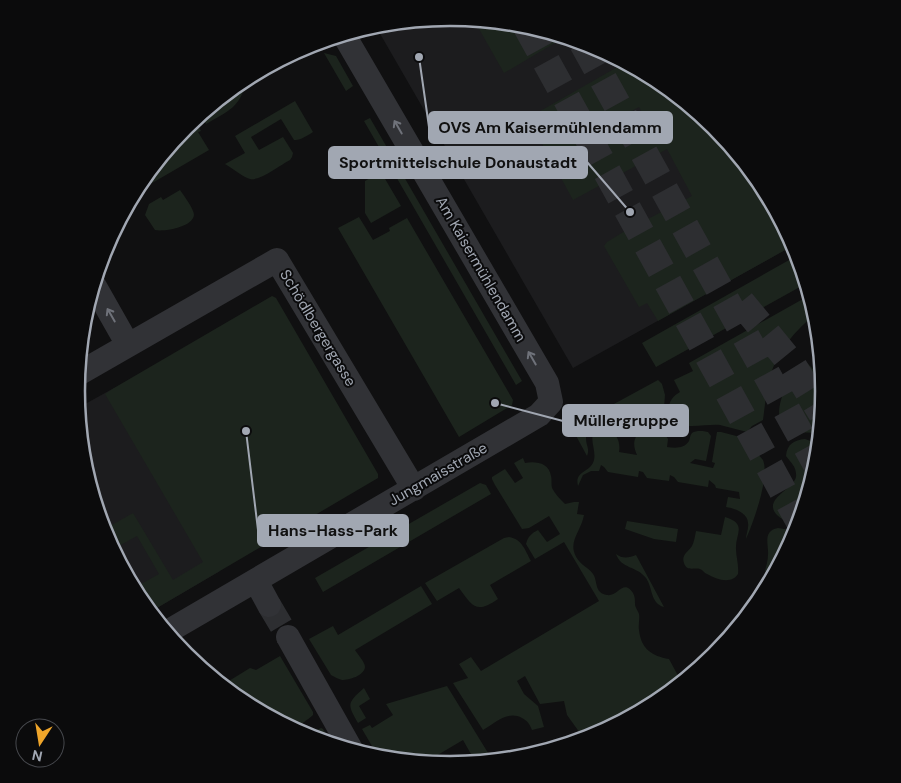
<svg xmlns="http://www.w3.org/2000/svg" width="901" height="783" font-family="'DM Sans',sans-serif">
<style>
.built{fill:#1c1c1e}
.green{fill:#1c241d;fill-rule:evenodd}
.lines{fill:none;stroke-linecap:round;stroke-linejoin:round}
.minor-tunnel{stroke:#2d2e31;stroke-width:24;stroke-dasharray:24 12;stroke-linecap:butt}
.highway-tunnel{stroke:#2d2e31;stroke-width:28;stroke-dasharray:28 14;stroke-linecap:butt}
.minor{stroke:#313236;stroke-width:24}
.oneway{stroke:#6f727a}
.labels{text-anchor:middle;stroke-width:4;stroke-linejoin:round;paint-order:stroke}
.street-label{font-size:15px;fill:#a1a7b2;stroke:#0b0b0c}
.rim{fill:none;stroke:#a1a7b2;stroke-width:2.5}
.leader{fill:none;stroke:#a1a7b2;stroke-width:2}
.callout-dot{fill:#a1a7b2;stroke:#0b0b0c;stroke-width:2}
.callout{fill:#a1a7b2;stroke:#a1a7b2;stroke-width:2}
.callout-label{font-size:16px;text-anchor:middle;font-weight:bold;fill:#111}
</style>
<rect width="100%" height="100%" fill="#101011"/>
<path class="built" d="M 451,18 L 524,25 L 594,46 L 659,81 L 715,127 L 762,184 L 794,245 L 573,368 L 375,25 Z
M 114,388 L 220,571 L 150,612 L 139,599 L 105,534 L 84,464 L 78,408 Z"/>
<path class="green" d="M 474,20 L 498,22 L 500,26 C 516,18 549,32 565,37 L 504,73 Z
M 324,53 L 336,56 L 353,86 L 346,91 Z
M 618,59 L 659,81 L 715,127 L 762,184 L 794,245 L 658,321 L 647,303 L 639,307 L 604,246 L 607,242 L 625,231 L 692,196 L 667,149 L 573,200 L 528,118 L 621,65 ZM 639,107 L 648,123 L 623,137 L 614,121 ZM 580,127 C 589,129 595,141 594,150 L 592,153 C 576,154 571,138 580,127 Z
M 246,79 C 242,107 228,111 206,124 L 202,116 L 195,121 L 201,131 L 198,132 L 209,150 L 135,193 C 140,183 144,177 153,172 L 152,169 L 186,127 L 243,80 Z
M 295,101 L 313,132 C 308,135 300,141 294,140 L 281,119 L 251,137 L 259,150 L 283,137 L 293,153 L 292,157 L 290,160 C 280,165 261,181 250,179 C 243,177 232,168 225,164 L 245,153 L 235,136 Z
M 370,118 L 522,381 L 516,385 L 364,121 Z
M 381,172 L 401,206 L 371,223 L 365,213 L 365,181 Z
M 180,190 C 184,196 194,209 194,215 C 193,227 164,232 155,230 L 145,215 L 149,204 L 161,197 L 163,200 Z
M 359,217 L 373,240 L 390,231 L 389,228 L 407,218 L 513,400 L 512,405 L 459,437 L 338,228 Z
M 798,255 L 807,283 L 656,367 L 642,343 Z
M 810,295 L 816,314 C 795,330 777,352 770,377 C 766,391 765,406 763,420 L 752,426 L 747,432 C 738,430 729,427 720,425 C 706,423 670,434 669,411 C 668,402 673,396 680,392 L 674,380 L 693,371 L 689,363 Z
M 272,296 L 276,298 L 378,474 L 378,478 L 150,612 L 139,599 L 134,588 L 159,574 L 137,536 L 115,548 L 105,529 L 133,513 L 173,580 L 203,562 L 105,394 L 114,388 Z
M 803,363 L 807,363 L 823,379 L 824,392 L 820,434 C 810,431 793,435 785,429 C 769,416 789,372 803,363 Z
M 658,380 L 662,384 L 665,395 L 663,421 C 657,422 650,421 643,422 C 628,425 609,428 601,411 Z
M 593,421 C 590,426 586,432 586,438 C 586,446 590,448 587,456 L 574,432 Z
M 605,428 C 616,432 621,441 619,452 L 637,455 C 635,451 633,444 635,439 C 638,430 651,425 659,430 C 663,432 666,436 668,439 L 667,447 C 675,448 684,449 689,441 C 690,438 690,435 692,433 C 696,430 704,431 708,432 L 711,436 L 706,461 L 695,459 L 690,463 L 713,468 L 715,463 L 712,462 L 717,432 L 721,432 L 744,438 L 763,460 C 770,477 753,523 746,539 C 746,534 749,528 748,523 C 748,513 734,508 726,507 L 728,497 L 740,499 L 739,492 L 716,488 L 715,485 L 709,480 L 708,487 L 678,482 L 674,477 L 670,475 L 669,481 L 647,478 L 643,472 L 639,471 L 638,477 L 608,472 L 604,467 L 601,465 L 599,471 L 591,471 L 583,475 L 578,486 C 574,470 591,473 594,460 C 597,447 583,431 605,428 Z
M 805,439 L 819,444 L 817,465 L 800,522 C 791,522 784,522 777,515 C 762,499 793,490 796,477 C 797,467 791,463 786,456 C 787,444 794,440 805,439 Z
M 523,458 L 525,463 C 536,461 549,463 551,476 C 552,479 551,484 552,488 C 555,494 560,499 565,504 L 574,502 L 579,502 L 577,514 L 584,515 C 581,533 565,543 579,561 C 583,566 590,569 593,574 C 598,581 594,593 607,595 C 618,597 623,578 633,593 C 635,597 635,599 635,604 C 635,607 638,611 639,614 C 640,619 638,625 639,630 C 641,649 652,656 669,659 L 682,683 L 658,703 L 593,737 L 585,740 L 567,715 L 564,701 L 540,704 L 525,676 L 517,681 L 524,694 L 538,706 L 544,727 L 532,730 C 530,725 528,721 522,718 C 508,710 495,723 483,730 L 453,683 L 468,678 L 459,664 L 471,657 L 481,671 L 599,601 L 564,542 L 535,559 L 526,544 C 528,536 532,533 538,530 L 547,542 L 560,534 L 549,516 L 529,528 L 522,529 L 495,485 L 492,479 L 492,477 L 505,469 L 515,483 L 523,478 L 514,463 Z
M 480,483 L 486,485 L 491,494 L 323,592 L 315,578 Z
M 725,517 C 748,524 735,534 736,549 C 736,557 739,565 738,574 C 731,585 716,579 707,574 C 704,573 703,570 700,569 C 694,567 687,572 684,563 C 681,555 688,552 692,546 C 694,542 695,536 696,531 L 721,535 Z
M 627,521 L 678,529 L 676,542 L 654,539 L 625,529 Z
M 778,528 L 797,531 L 772,579 L 765,571 C 766,566 768,561 768,555 C 769,545 762,531 778,528 Z
M 509,537 C 522,539 525,550 531,561 L 490,585 L 498,599 C 476,614 473,607 459,588 L 437,601 L 425,583 L 504,538 Z
M 616,554 C 622,559 629,558 636,555 L 664,607 C 650,603 653,588 646,578 C 637,566 621,569 616,554 Z
M 421,586 L 432,604 L 355,650 C 358,655 365,662 365,667 C 364,676 349,680 342,680 C 338,679 335,677 331,675 L 309,639 L 333,626 L 338,635 Z
M 280,656 L 313,712 L 313,715 C 307,721 301,722 296,731 L 242,702 L 223,687 L 224,684 L 250,668 L 256,670 Z
M 447,686 L 493,761 L 476,763 L 463,740 L 424,763 L 379,758 L 362,729 L 370,725 L 372,728 L 393,715 L 386,704 Z
M 364,688 L 370,699 L 359,706 L 366,718 L 358,723 C 347,704 347,703 364,688 Z
M 321,728 L 323,729 L 332,744 L 308,737 L 310,733 Z"/>
<g class="lines">
<path class="minor-tunnel" d="M 269,605 L 288,637"/>
<path class="highway-tunnel" d="M 526,25 L 800,522
M 583,43 L 817,465
M 741,302 L 791,363 L 822,413"/>
<path class="minor" d="M 94,285 L 128,345
M 78,374 L 277,260 L 414,489
M 256,581 L 269,605
M 167,632 L 539,415 L 551,402 L 547,383 L 344,35
M 288,637 L 352,751"/>
</g>
<defs><path id="oneway-shaft" d="M-6 0H5M1.5-3L5.5 0L1.5 3" fill="none" stroke-width="1.6" stroke-linecap="round" stroke-linejoin="round" transform="scale(1.25)"/></defs>
<g class="oneway">
<use href="#oneway-shaft" transform="translate(398 127) rotate(-120)"/>
<use href="#oneway-shaft" transform="translate(111 315) rotate(-120)"/>
<use href="#oneway-shaft" transform="translate(532 358) rotate(-120)"/>
</g>
<g class="labels">
<g class="street-label">
<text transform="translate(481 269) rotate(60)" y="5">Am Kaisermühlendamm</text>
<text transform="translate(318 328) rotate(59)" y="5">Schödlbergergasse</text>
<text transform="translate(438 474) rotate(-30)" y="5">Jungmaisstraße</text>
</g>
</g>
<path d="M0 0H901V783H0ZM85 391a365 365 0 1 1 730 0a365 365 0 1 1-730 0Z" fill="#0b0b0c" fill-rule="evenodd"/>
<path class="rim" d="M85 391a365 365 0 1 1 730 0a365 365 0 1 1-730 0Z"/>
<path class="leader" d="M419 57L429 127M630 212L587 162M495 403L563 421M246 431L258 530"/>
<g class="callout-dot">
<circle cx="419" cy="57" r="5"/>
<circle cx="630" cy="212" r="5"/>
<circle cx="495" cy="403" r="5"/>
<circle cx="246" cy="431" r="5"/>
</g>
<g class="callout">
<rect x="429" y="112" width="243" height="31" rx="5"/>
<rect x="329" y="147" width="258" height="31" rx="5"/>
<rect x="563" y="405" width="125" height="31" rx="5"/>
<rect x="258" y="515" width="150" height="31" rx="5"/>
</g>
<g class="callout-label">
<text x="550" y="133">OVS Am Kaisermühlendamm</text>
<text x="458" y="168">Sportmittelschule Donaustadt</text>
<text x="626" y="426">Müllergruppe</text>
<text x="333" y="536">Hans-Hass-Park</text>
</g>
<g transform="translate(40 743) rotate(192)"><circle r="24" fill="#0b0b0c" stroke="#47494e"/>
<path d="M0-4L9 19L0 12L-9 19Z" fill="#efa52a"/>
<text y="-8" font-size="14" font-weight="bold" text-anchor="middle" fill="#a1a7b2">N</text>
</g>
</svg>
